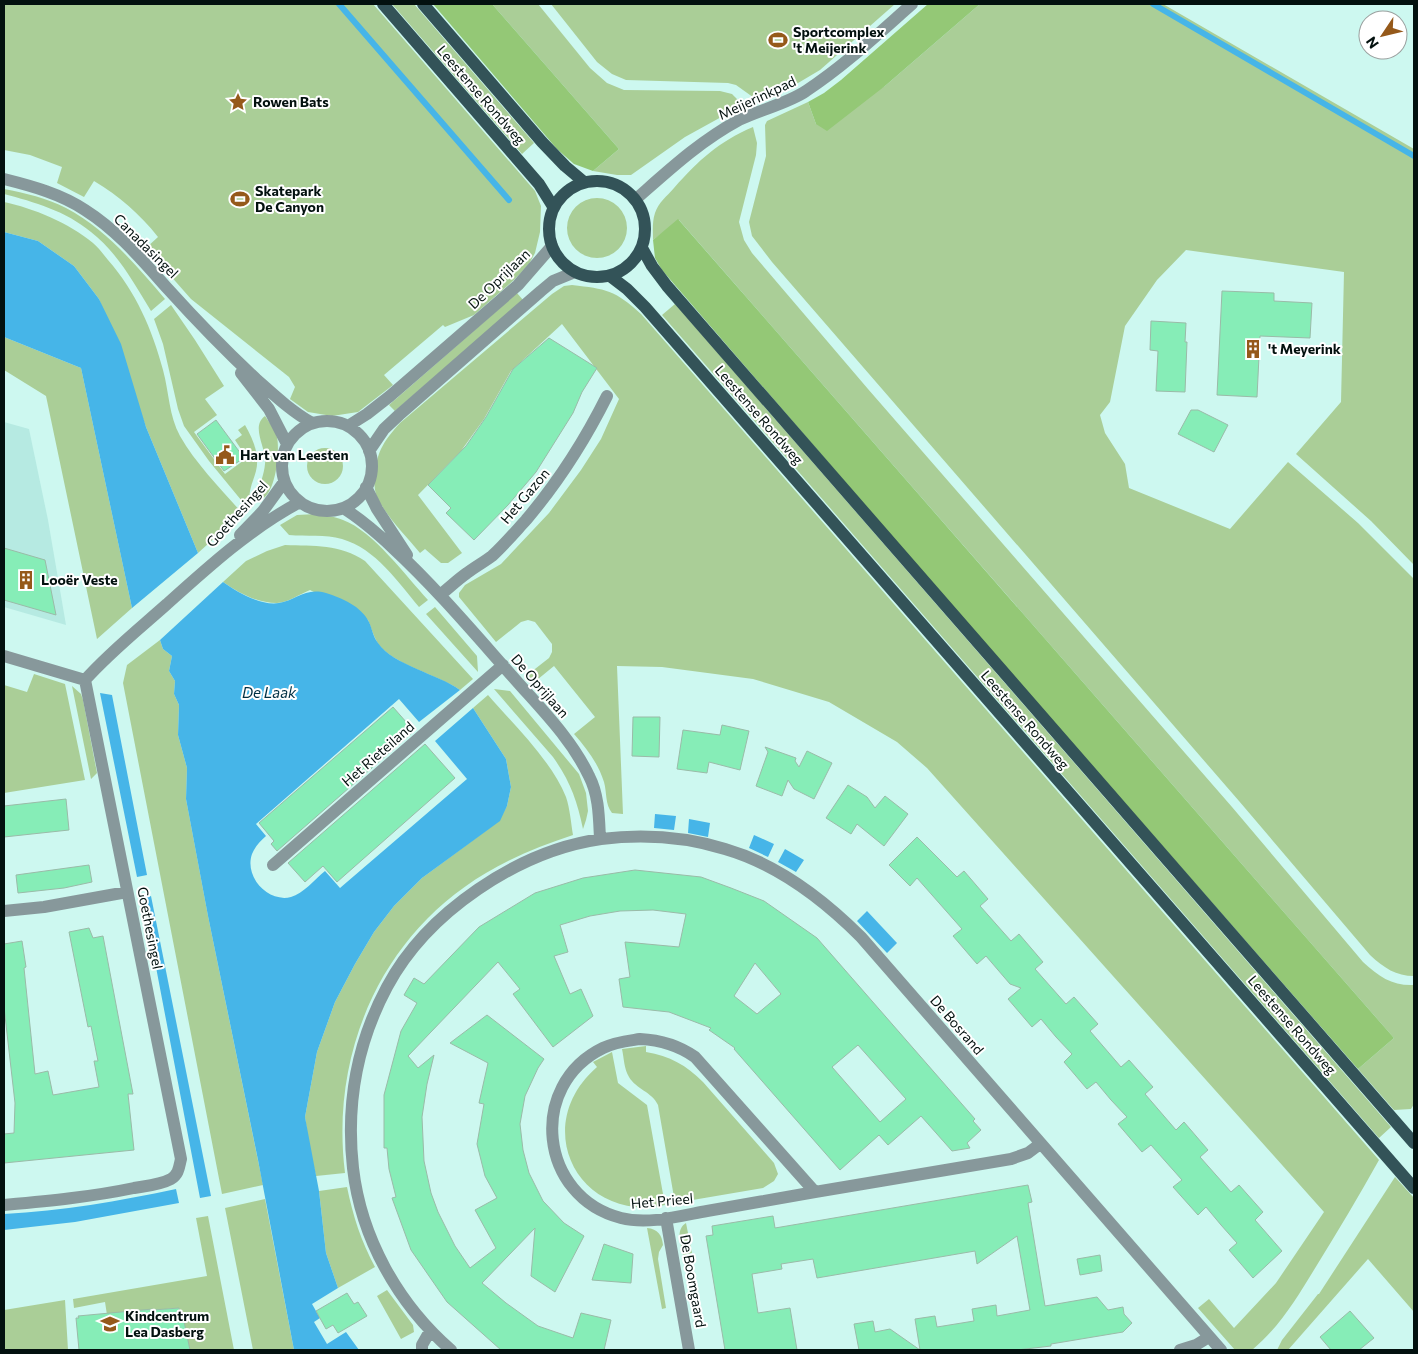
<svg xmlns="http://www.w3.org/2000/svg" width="1418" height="1354" font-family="Commissioner,sans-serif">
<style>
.built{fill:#b6eae2}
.green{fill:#aace97}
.forest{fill:#94c876}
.water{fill:#46b5e8}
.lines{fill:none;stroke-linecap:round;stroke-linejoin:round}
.stream{stroke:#46b5e8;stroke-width:6}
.building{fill:#86edb7;stroke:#9abba8;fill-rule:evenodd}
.street{stroke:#87989b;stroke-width:12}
.primary{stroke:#335358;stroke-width:12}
.labels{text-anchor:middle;stroke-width:4;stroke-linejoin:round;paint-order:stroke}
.poi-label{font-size:14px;font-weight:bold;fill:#03110f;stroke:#fff;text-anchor:start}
.street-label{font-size:14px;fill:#03110f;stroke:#fff}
.water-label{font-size:15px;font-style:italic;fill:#003044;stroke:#fff}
</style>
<rect width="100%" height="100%" fill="#cdf8f0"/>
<path class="built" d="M 4,422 L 29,429 L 48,520 L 66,625 L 4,607 Z"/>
<path class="green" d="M 4,4 L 373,4 L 535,191 L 541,206 L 540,232 L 535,253 L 529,264 L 515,279 L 474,315 L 445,327 L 443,325 L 384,375 L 393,385 L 358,412 L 332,416 L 308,412 L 290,399 L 295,387 L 289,377 L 191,299 L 146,248 L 158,237 C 140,214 119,196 94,181 L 84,197 L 57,183 L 62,167 L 30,155 L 4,150 Z
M 392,4 L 414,4 L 534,143 L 522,154 Z
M 492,4 L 538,4 L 590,68 L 607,83 L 624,90 L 720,91 L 732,94 L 743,105 L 685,137 L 631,175 L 617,175 L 593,171 L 619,149 Z
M 551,4 L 895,4 L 820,70 L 793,86 L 757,100 L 736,85 L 728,83 L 626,80 L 612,74 L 597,62 Z
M 980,4 L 1163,4 L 1414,149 L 1414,565 L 1371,521 L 1296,454 L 1341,402 L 1344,272 L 1186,250 L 1157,280 L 1125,326 L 1110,402 L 1100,415 L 1105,433 L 1125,464 L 1129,488 L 1230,529 L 1288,462 L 1358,523 L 1414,579 L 1414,976 C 1396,976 1384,968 1370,955 L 1239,801 L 772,262 L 752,236 L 749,222 L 766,156 L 765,125 L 767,121 L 808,102 L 816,124 L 885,86 Z
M 753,127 L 757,143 L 756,155 L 739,222 L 744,240 L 752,253 L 868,389 L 1232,807 L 1363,962 C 1379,977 1393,986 1414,985 L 1414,1104 L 1411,1109 L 1394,1110 L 1358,1069 L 1394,1038 L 679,220 L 653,240 C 653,232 652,222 655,213 C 658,203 667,196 674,188 C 699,160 718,142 753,127 Z
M 4,189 C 25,193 47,198 66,208 C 106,229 136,265 165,299 L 151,311 C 134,283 117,252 91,232 C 66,211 34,202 4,194 Z
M567 228a30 30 0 1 1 60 0a30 30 0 1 1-60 0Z
M 4,202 C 33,208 69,223 93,243 C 98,247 103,254 108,260 C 136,292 152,329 163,370 C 169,392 169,416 180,436 C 196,464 221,489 242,513 L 198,553 L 146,427 L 99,299 L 74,266 L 38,241 L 4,232 Z
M 572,285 C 606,289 615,290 641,314 L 1379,1160 C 1359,1196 1338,1231 1317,1265 C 1298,1296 1280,1327 1252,1350 L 1235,1350 L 1198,1308 L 1209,1299 L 1234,1328 L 1276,1283 L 1324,1212 L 927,768 L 897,742 L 829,702 L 753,679 L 662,667 L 617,666 L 623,814 L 612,813 C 605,804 607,793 604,782 C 598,763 587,749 574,734 L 595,717 L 554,666 L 532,684 L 526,676 L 549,658 L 552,652 L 552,644 L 535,622 L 528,620 L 521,622 L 496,642 L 459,597 L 459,593 L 465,585 L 501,564 L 549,513 L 581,470 L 601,439 L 619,399 L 562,324 L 511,371 L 484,419 L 461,451 L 418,495 L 462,553 L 448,563 L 441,563 L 425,549 L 420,553 C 406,536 386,516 377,497 C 374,490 374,481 375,474 C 377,450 385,440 400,423 L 552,294 L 564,286 Z
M 517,293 L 523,300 L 395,411 L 389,405 Z
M 675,304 L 1391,1127 L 1379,1138 L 662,315 Z
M 171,305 L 195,340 L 224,386 L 205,399 L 217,415 L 194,432 L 225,474 L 247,458 L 235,440 L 242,435 L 238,430 L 245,425 C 253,439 260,455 256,471 C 253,482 248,491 250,502 L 246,506 L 209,461 L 184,426 L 178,409 L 163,344 L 154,319 Z
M 4,337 L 81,368 L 132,608 L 97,639 L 46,396 L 4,370 Z
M 265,416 C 269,422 275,429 277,437 C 280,451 276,495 260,500 C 257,488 264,477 265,464 C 267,448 250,427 265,416 Z
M307 466a18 18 0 1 1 36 0a18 18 0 1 1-36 0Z
M 316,514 C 325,516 334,516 343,520 C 373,531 406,576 428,600 L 419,607 C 398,582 376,549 342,539 C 325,534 307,537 289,535 L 280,525 L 297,515 Z
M 285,545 C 314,546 340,544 365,561 L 473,679 L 460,690 C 439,675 390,664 377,642 C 373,635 371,627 368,620 L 310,590 C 300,594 287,603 277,603 C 257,603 239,593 223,582 L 246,561 L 267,551 Z
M 435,607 L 477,656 L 478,672 L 426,614 Z
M 160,640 L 163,649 L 172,656 L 169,671 L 175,681 L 174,694 L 179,705 L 178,735 L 187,768 L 186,799 L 208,916 L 263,1185 L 222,1194 L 123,683 L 127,665 Z
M 34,674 L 65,684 L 85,780 L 4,793 L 4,685 L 27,692 Z
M 72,686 L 81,694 L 83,700 L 97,773 L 91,779 Z
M 494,689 L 510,691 L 579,774 L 586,793 L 588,811 L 586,820 L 583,829 C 577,800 570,781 553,757 Z
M 488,695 C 514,725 551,760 566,797 C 570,809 571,823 573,835 C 543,845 514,856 486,873 C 381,935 330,1053 345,1173 L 316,1176 L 309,1146 L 305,1117 L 317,1052 L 335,1002 L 355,964 L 374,932 L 394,906 L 422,878 L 499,821 L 507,806 L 511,787 L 506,759 L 473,708 Z
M 646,1046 L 646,1052 C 670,1056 686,1065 703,1082 L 774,1163 L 778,1174 L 774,1181 L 763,1188 L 675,1203 L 658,1105 C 652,1092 636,1089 629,1077 C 624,1069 624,1058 622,1049 Z
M 612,1052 L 618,1083 L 647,1105 L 665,1205 C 578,1223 529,1126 597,1067 L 593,1062 Z
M 1395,1177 L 1414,1198 L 1414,1312 L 1368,1259 L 1288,1350 L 1277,1350 L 1282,1340 L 1318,1294 L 1319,1294 Z
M 347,1187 C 353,1216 361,1241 375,1267 L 338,1288 L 326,1253 L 319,1191 Z
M 265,1199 L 294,1350 L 253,1350 L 225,1208 Z
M 208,1216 L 234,1350 L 190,1350 L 181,1312 L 180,1313 L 179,1308 L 153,1310 L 153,1309 L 107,1315 L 105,1302 L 74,1308 L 73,1299 L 207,1276 L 196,1218 Z
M 686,1223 L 692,1253 L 683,1255 C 681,1244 675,1230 686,1223 Z
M 647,1228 C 658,1229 662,1235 663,1245 L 659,1252 L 658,1259 L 666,1308 L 662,1309 Z
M 387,1290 L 413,1325 L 414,1332 L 401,1339 L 377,1296 Z
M 65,1300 L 68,1350 L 5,1350 L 4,1310 Z"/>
<path class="forest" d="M 433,4 L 492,4 L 619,149 L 593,171 L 574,164 L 557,149 Z
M 928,4 L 980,4 L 885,86 L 827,131 L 816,124 L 808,102 L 824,93 L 841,80 Z
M 678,219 L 1394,1038 L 1358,1069 L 965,621 L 662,270 L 655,258 L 653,240 Z"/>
<path class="water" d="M 4,232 L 38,241 L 74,266 L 99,299 L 121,344 L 146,427 L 198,553 L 132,608 L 81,368 L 4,337 Z
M 223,582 C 237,592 261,606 279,603 C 297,600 305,587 326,593 C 342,598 361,606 369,622 C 372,628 373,637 378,643 C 393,665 438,674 460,690 L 419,722 L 399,699 L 256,824 L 266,836 C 260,841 255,847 252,854 C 244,877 268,903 291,897 C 303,894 315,879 325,871 L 340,888 L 467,779 L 435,741 L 473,708 L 506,759 L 511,787 L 507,806 L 500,821 L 422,878 L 394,906 L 374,932 L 355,964 L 335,1002 L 317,1052 L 305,1117 L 319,1191 L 326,1253 L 338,1288 L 312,1304 L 320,1318 L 314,1322 L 327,1344 L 346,1332 L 359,1350 L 294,1350 L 258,1160 L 208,916 L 186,799 L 187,768 L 178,735 L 179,705 L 174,694 L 175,681 L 169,671 L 172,656 L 163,649 L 160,640 Z
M 100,693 L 112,695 L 147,875 L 137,877 Z
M 655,814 L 676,816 L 674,830 L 654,828 Z
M 689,819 L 710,823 L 708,837 L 688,833 Z
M 754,835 L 774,844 L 768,857 L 749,848 Z
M 785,849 L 804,860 L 796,872 L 778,862 Z
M 151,896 L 211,1196 L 200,1198 L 143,899 Z
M 867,911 L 897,943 L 887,953 L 857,921 Z
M 176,1189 L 179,1203 L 75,1222 L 4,1230 L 4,1214 C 62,1211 119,1201 176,1189 Z"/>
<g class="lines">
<path class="stream" d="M 339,4 L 509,200
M 1153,4 L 1414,156"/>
</g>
<path class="building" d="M 1222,291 L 1274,293 L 1274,301 L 1312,303 L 1310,338 L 1260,336 L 1257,397 L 1217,395 Z
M 1151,321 L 1186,323 L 1185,342 L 1187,342 L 1185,392 L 1156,391 L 1158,351 L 1150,350 Z
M 549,338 L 597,368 L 582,392 L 573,413 L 536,472 L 508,505 L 474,540 L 446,513 L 451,508 L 428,485 L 466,446 L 486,417 L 513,369 Z
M 1191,410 L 1198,410 L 1228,425 L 1214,452 L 1178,434 Z
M 216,420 L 244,458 L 224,471 L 197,434 Z
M 4,548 L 45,560 L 56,615 L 4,600 Z
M 393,707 L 414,731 L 277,851 L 271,844 L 274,841 L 259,823 Z
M 633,717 L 660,717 L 659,757 L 632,756 Z
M 722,725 L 749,731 L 740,770 L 709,762 L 707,773 L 677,769 L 683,730 L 720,735 Z
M 425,744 L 455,778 L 337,882 L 323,866 L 305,882 L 288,863 Z
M 765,747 L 796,758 L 795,761 L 799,767 L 807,751 L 832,763 L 814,799 L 794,789 L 788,780 L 782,796 L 756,786 L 768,752 Z
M 848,785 L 867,797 L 875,808 L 885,796 L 908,814 L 884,846 L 857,824 L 851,834 L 826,818 Z
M 66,799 L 69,830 L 4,837 L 4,806 Z
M 917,837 L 957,877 L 964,871 L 988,899 L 980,906 L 1011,941 L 1019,934 L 1043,962 L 1035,969 L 1066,1004 L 1074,997 L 1098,1024 L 1090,1031 L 1121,1067 L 1129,1060 L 1153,1087 L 1145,1094 L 1176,1130 L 1184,1122 L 1208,1150 L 1200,1157 L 1231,1192 L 1239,1185 L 1263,1212 L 1255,1220 L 1282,1251 L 1253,1278 L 1229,1250 L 1237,1243 L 1221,1225 L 1206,1207 L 1198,1215 L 1173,1187 L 1182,1180 L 1166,1162 L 1151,1145 L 1142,1152 L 1118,1124 L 1127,1117 L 1111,1100 L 1096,1082 L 1087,1089 L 1064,1062 L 1072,1054 L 1056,1037 L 1041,1019 L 1032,1027 L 1008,999 L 1021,988 L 1010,984 L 986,956 L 977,964 L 953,936 L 962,929 L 917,878 L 910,886 L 889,865 Z
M 89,865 L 92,882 L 64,888 L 18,893 L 16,875 Z
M 635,870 L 701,877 L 731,888 L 764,901 L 817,938 L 975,1119 L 973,1121 L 981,1130 L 967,1143 L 970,1148 L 952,1151 L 921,1116 L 888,1145 L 879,1135 L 840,1170 L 734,1049 L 735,1048 L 709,1030 L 711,1028 L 669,1012 L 623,1007 L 619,979 L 630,977 L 625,942 L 679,947 L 686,914 L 653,910 L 620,911 L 590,916 L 560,925 L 568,952 L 554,956 L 570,994 L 581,989 L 593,1016 L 553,1047 L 513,994 L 520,989 L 498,962 L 408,1056 L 418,1068 L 434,1055 L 427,1084 L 422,1117 L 424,1161 L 431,1193 L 438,1212 L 455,1246 L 470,1268 L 496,1248 L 475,1210 L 497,1198 L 485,1176 L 477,1144 L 484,1104 L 479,1103 L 488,1063 L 450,1043 L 487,1015 L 544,1059 L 538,1068 L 525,1096 L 520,1124 L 523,1150 L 529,1173 L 543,1201 L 564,1223 L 584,1236 L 555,1292 L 531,1276 L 535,1228 L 482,1283 L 506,1303 L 538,1326 L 573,1338 L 581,1313 L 611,1320 L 604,1350 L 501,1350 L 447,1302 L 411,1250 L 392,1198 L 396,1197 L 389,1169 L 387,1148 L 384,1148 L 384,1095 L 401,1031 L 417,1003 L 404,995 L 414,978 L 424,984 L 479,927 L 535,893 L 583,878 ZM 755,963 L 781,994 L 757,1014 L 734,996 ZM 858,1045 L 906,1099 L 880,1122 L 832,1067 Z
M 89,928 L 93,938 L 103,936 L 133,1094 L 128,1094 L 134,1150 L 4,1163 L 4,1134 L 14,1133 L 15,1103 L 4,1007 L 4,944 L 22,941 L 26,967 L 24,968 L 35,1074 L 48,1071 L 53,1095 L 99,1087 L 94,1061 L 98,1061 L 91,1026 L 88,1027 L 69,932 Z
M 1028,1185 L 1032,1202 L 1028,1203 L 1045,1306 L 1097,1297 L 1108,1310 L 1123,1307 L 1124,1314 L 1132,1323 L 1123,1332 L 1051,1344 L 1051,1346 L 1017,1350 L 859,1350 L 854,1324 L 873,1321 L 875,1332 L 890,1329 L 920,1350 L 915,1319 L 935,1316 L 937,1327 L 974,1321 L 972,1309 L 996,1305 L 997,1316 L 1030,1310 L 1017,1236 L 977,1264 L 975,1251 L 817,1278 L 813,1259 L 781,1264 L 782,1269 L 752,1274 L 758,1313 L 790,1308 L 797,1350 L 725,1350 L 706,1236 L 713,1235 L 712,1226 L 773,1216 L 775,1228 Z
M 604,1244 L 633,1254 L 631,1283 L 592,1280 Z
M 1100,1255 L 1102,1271 L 1080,1275 L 1077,1259 Z
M 347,1293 L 354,1304 L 358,1302 L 367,1316 L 338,1333 L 333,1325 L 326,1329 L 316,1311 Z
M 179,1308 L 180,1313 L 182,1312 L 190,1350 L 79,1350 L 76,1318 L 79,1318 L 78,1316 L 153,1309 L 153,1310 Z
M 1350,1311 L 1374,1338 L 1359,1350 L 1331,1350 L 1320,1337 Z"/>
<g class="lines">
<path class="street" d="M 4,179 C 32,186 61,194 85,210 C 118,231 142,260 168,289 C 196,320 225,350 256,379 C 274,395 291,411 312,423
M 636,199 C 669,170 700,141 739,120 C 759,110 789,103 806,91 C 844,66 878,34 912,4
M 241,373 L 269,409 L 287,444
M282 466a45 45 0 1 1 90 0a45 45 0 1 1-90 0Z
M 348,426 L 367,414 L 390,396 L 518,285 L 552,246
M 369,451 L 384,429 L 399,415 L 541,291 L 553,281 L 575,272
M 366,487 L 377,509 L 407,555
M 343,508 C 361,519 378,534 393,548 C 436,588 474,633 513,677 C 540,708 571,738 589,776 C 599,795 599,818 600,839
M 240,535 L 263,511 L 284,482
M 440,595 C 449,588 457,580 467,573 C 475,567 484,562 492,556 C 504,545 515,532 526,520 C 560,480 584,442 607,396
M 4,656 L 85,680
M 85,680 C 110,652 139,629 167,604 C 208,567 251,528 300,502
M 273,865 L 503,665
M 4,911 L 44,907 L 127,892
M 640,1039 C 661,1040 678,1045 695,1057 L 815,1192 C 779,1198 743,1205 707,1211 C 680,1216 648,1225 621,1218 C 539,1197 527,1085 603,1048 C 615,1042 627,1041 640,1039 Z
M 815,1192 L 1011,1159 L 1028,1153 L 1040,1144
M 4,1205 C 47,1201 91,1197 134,1188 C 145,1186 160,1185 171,1179 C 179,1174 179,1167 181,1159 L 85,680
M 666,1218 L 689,1350
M 422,1350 L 422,1345 L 430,1331
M 451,1350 C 398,1304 361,1238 353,1168 C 346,1105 357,1043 387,987 C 427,912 518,851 601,839 C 642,834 686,837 725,849 C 777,864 823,899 861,937 L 1221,1350
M 1180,1350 L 1196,1345 L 1209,1337"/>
<path class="primary" d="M 383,4 L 539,184 L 554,208
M 423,4 L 542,142 L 565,166 L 584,182
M549 229a48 48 0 1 1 96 0a48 48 0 1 1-96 0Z
M 642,248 L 652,266 L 667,286 L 1414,1143
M 610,276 L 627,289 L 645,307 L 1414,1188"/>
</g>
<defs>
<g id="stadium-bare" transform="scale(1.5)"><path d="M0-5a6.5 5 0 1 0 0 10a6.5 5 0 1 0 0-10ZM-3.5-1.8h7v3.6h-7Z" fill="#95591a" stroke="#fff" stroke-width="2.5" paint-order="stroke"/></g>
<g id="sight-bare" transform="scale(1.5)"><path d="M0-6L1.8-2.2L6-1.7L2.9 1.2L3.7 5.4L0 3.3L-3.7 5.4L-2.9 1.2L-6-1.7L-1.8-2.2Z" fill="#95591a" stroke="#fff" stroke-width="2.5" paint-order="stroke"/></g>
<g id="building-bare" transform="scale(1.5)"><path d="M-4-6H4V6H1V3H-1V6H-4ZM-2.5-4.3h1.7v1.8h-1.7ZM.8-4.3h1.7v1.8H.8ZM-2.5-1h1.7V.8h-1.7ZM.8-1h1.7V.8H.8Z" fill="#95591a" stroke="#fff" stroke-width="2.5" paint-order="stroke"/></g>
<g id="civic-bare" transform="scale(1.5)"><path d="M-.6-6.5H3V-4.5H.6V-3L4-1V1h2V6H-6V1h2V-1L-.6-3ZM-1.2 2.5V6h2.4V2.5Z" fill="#95591a" stroke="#fff" stroke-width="2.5" paint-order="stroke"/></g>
<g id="school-bare" transform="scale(1.5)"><path d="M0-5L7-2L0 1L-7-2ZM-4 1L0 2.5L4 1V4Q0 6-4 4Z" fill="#95591a" stroke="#fff" stroke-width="2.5" paint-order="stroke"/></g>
</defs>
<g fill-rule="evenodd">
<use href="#stadium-bare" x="778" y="40"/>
<use href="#sight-bare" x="238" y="102"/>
<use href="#stadium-bare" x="240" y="199"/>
<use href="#building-bare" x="1253" y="349"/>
<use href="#civic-bare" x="225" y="455"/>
<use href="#building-bare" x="26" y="580"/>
<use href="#school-bare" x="110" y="1324"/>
</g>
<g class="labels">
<g class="poi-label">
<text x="793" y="37">Sportcomplex<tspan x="793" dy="16">'t Meijerink</tspan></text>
<text x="253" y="107">Rowen Bats</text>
<text x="255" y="196">Skatepark<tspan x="255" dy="16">De Canyon</tspan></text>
<text x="1268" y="354">'t Meyerink</text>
<text x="240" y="460">Hart van Leesten</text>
<text x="41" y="585">Looër Veste</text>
<text x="125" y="1321">Kindcentrum<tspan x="125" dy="16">Lea Dasberg</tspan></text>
</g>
<g class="street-label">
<text transform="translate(481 95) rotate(49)" y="5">Leestense Rondweg</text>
<text transform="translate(757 98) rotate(-25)" y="5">Meijerinkpad</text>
<text transform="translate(146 246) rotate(45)" y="5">Canadasingel</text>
<text transform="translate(499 279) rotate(-44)" y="5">De Oprijlaan</text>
<text transform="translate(759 415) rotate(49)" y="5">Leestense Rondweg</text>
<text transform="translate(525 496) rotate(-50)" y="5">Het Gazon</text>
<text transform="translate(237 514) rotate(-48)" y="5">Goethesingel</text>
<text transform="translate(540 686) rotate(49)" y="5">De Oprijlaan</text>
<text transform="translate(1025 720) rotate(49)" y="5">Leestense Rondweg</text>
<text transform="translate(378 754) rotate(-41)" y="5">Het Rieteiland</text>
<text transform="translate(150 928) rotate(79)" y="5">Goethesingel</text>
<text transform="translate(957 1025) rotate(49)" y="5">De Bosrand</text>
<text transform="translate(1292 1025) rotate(49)" y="5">Leestense Rondweg</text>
<text transform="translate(662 1201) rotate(-5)" y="5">Het Prieel</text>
<text transform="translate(693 1281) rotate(80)" y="5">De Boomgaard</text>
</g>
<g class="water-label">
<text x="269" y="698">De Laak</text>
</g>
</g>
<rect width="1418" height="1354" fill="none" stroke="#03110f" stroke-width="10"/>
<g transform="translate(1383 35) rotate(235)"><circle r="24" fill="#ffffff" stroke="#9aa09f"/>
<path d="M0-4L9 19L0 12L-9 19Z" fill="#95591a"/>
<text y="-8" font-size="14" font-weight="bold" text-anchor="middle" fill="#03110f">N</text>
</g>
</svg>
